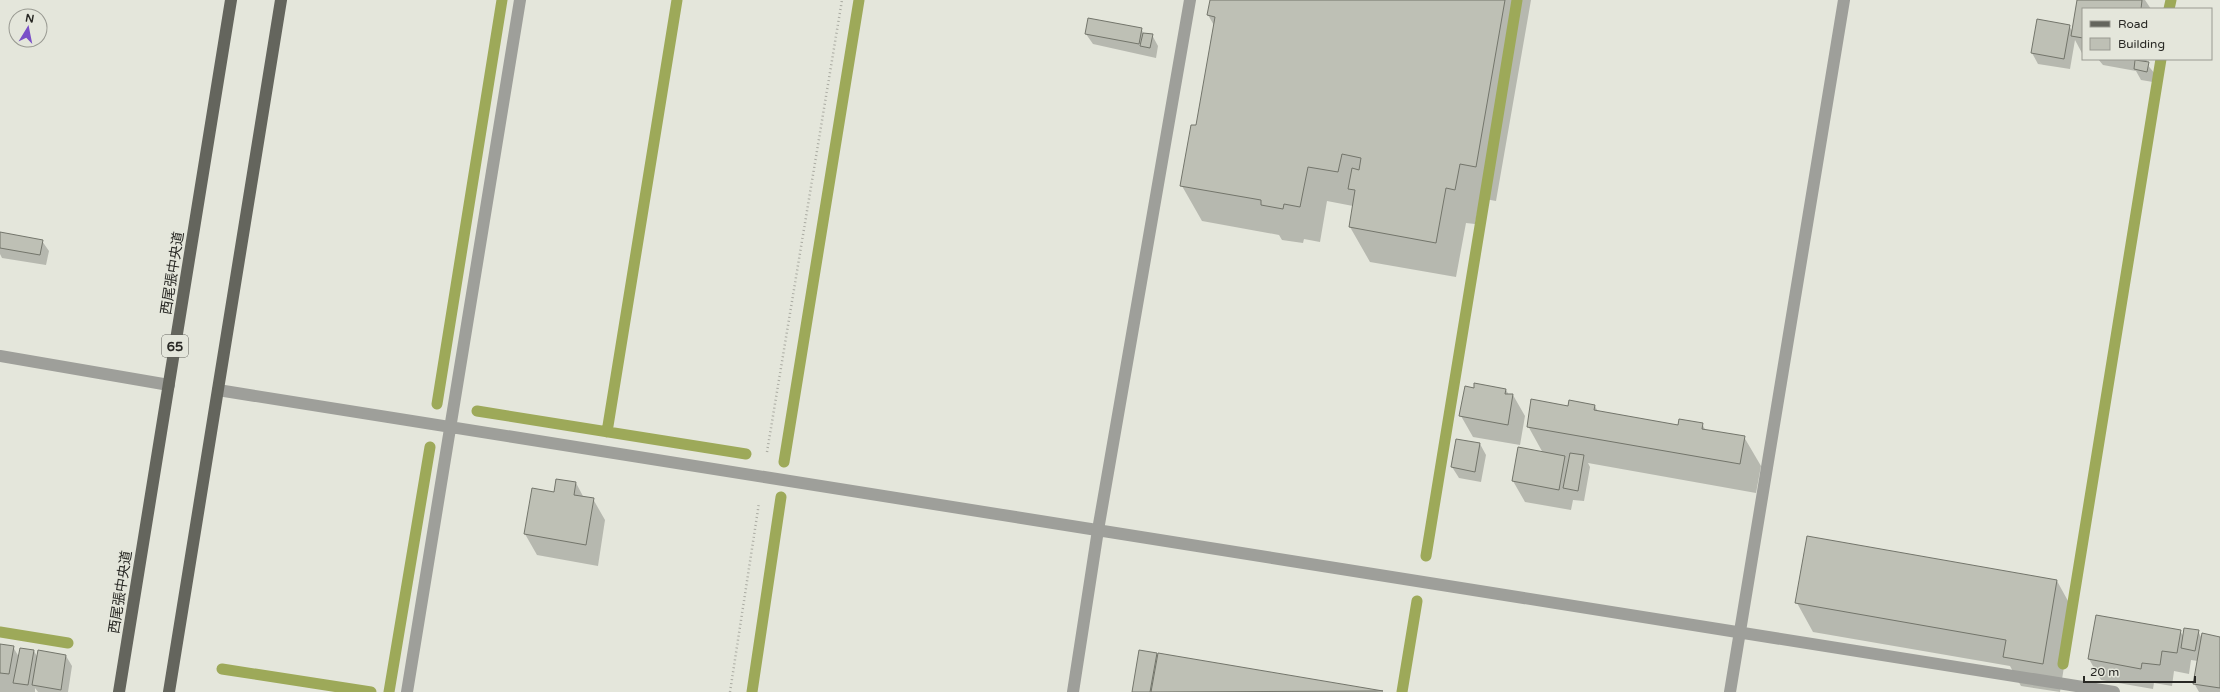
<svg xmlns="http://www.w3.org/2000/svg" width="2220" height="692" font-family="'Varela Round','Noto Sans JP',sans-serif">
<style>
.shadow{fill:#0003}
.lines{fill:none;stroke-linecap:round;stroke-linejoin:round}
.stream{stroke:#9da959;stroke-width:11}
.building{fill:#bec0b5;stroke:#73756b}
.path{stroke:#aaaba2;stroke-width:2.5;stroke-dasharray:1 3;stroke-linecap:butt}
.street{stroke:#9e9f9a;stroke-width:12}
.primary{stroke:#64655d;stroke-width:12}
.labels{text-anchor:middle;stroke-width:3;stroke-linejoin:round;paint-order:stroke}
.shield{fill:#e4e6db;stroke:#60615b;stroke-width:1}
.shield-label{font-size:13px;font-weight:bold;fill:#282824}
.street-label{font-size:14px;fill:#282824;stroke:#e4e6db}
</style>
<rect width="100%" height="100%" fill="#e4e6db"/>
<path class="shadow" d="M 1211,0 L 1531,0 L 1496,201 L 1480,198 L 1475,224 L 1466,223 L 1456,277 L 1370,262 L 1350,227 L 1353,206 L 1327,201 L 1320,242 L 1304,239 L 1303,243 L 1282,240 L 1279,235 L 1202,221 L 1182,186 L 1197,127 L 1215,27 L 1208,15 Z
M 2078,0 L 2145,0 L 2151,9 L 2083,9 L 2083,55 L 2075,40 L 2070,69 L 2038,64 L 2032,53 L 2069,26 L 2073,32 Z
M 1141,29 L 1144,34 L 1152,35 L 1158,46 L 1156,58 L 1093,44 L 1086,34 Z
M 2098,59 L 2147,59 L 2146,63 L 2155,74 L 2153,82 L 2141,80 L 2136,71 L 2103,65 Z
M 0,233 L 42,241 L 49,251 L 46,265 L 2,258 L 0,254 Z
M 1474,389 L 1506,390 L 1509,395 L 1513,395 L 1525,416 L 1520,445 L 1473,437 L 1461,416 Z
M 1595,406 L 1598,412 L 1679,426 L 1702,424 L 1706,431 L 1744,437 L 1761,466 L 1756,493 L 1588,463 L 1590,467 L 1584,501 L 1573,500 L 1571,510 L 1525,502 L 1513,481 L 1543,453 L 1528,426 L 1568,407 Z
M 1480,444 L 1486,455 L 1481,482 L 1459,478 L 1452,467 Z
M 576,483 L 584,498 L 593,499 L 605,520 L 598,566 L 537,555 L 525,534 L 555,493 Z
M 1808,538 L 2057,581 L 2073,610 L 2060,692 L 2021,686 L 2010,666 L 1813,632 L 1797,603 Z
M 2097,616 L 2180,631 L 2184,637 L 2198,631 L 2202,639 L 2220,638 L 2220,692 L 2199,692 L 2194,683 L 2198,661 L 2191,660 L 2189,674 L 2174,671 L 2172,686 L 2154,683 L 2153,689 L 2101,680 L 2089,659 Z
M 0,645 L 13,647 L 19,657 L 34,651 L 38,658 L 66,656 L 72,666 L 68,692 L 38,692 L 35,688 L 35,692 L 0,692 Z
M 1156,654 L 1158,657 L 1158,654 L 1381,692 L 1133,692 Z"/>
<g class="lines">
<path class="stream" d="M 2169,9 L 2171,0
M 437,404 L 502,0
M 477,411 L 746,454
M 607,432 L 677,0
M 784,462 L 859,0
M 1426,556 L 1517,0
M 0,632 L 68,643
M 2063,664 L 2161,59
M 222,669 L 371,692
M 389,692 L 430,447
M 752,692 L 781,497
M 1402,692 L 1417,601"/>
</g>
<path class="building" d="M 1210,0 L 1505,0 L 1476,167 L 1460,164 L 1455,190 L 1446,188 L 1436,243 L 1349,227 L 1355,190 L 1348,189 L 1352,168 L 1359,170 L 1361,158 L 1342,154 L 1338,172 L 1308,167 L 1300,207 L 1284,204 L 1283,209 L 1261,205 L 1261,200 L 1180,186 L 1191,125 L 1196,125 L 1215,17 L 1207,15 Z
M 2077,0 L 2142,0 L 2141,9 L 2083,9 L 2083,38 L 2071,36 Z
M 1088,18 L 1142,28 L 1139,44 L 1085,34 Z
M 2037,19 L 2070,25 L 2064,59 L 2031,53 Z
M 1143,33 L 1153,34 L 1150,48 L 1140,46 Z
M 2135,60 L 2149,62 L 2147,72 L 2134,69 Z
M 0,232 L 43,240 L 40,255 L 0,248 Z
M 1474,383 L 1506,389 L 1505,394 L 1513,394 L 1508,425 L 1459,416 L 1465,386 L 1474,388 Z
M 1531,399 L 1568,406 L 1569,400 L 1595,405 L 1594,410 L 1678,425 L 1679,419 L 1703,423 L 1702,429 L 1745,436 L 1740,464 L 1527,427 Z
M 1456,439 L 1480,443 L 1475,472 L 1451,467 Z
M 1518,447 L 1565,456 L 1559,490 L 1512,481 Z
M 1570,453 L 1584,455 L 1578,491 L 1563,488 Z
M 556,479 L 576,482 L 574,495 L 594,498 L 586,545 L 524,534 L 532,488 L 554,492 Z
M 1807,536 L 2057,580 L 2043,664 L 2003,657 L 2006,640 L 1795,603 Z
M 2096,615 L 2181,630 L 2177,653 L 2162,651 L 2160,665 L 2142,663 L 2141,669 L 2088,659 Z
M 2184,628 L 2199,630 L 2195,651 L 2181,648 Z
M 2202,633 L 2220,637 L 2220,688 L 2193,684 Z
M 0,644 L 14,646 L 9,674 L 0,673 Z
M 20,648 L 34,650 L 28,685 L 13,683 Z
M 38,650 L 66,655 L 61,690 L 32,685 Z
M 1139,650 L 1157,653 L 1150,692 L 1132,692 Z
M 1158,653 L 1383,691 L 1151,692 Z"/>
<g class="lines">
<path class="path" d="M 767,452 L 842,0
M 730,692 L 759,503"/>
<path class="street" d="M 0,356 L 169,385
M 218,390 L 2114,692
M 407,692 L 520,0
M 1073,692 L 1098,530 L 1190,0
M 1730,692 L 1844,0"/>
<path class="primary" d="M 119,692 L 231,0
M 169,692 L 281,0"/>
</g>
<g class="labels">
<rect class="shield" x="162" y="335" width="26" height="22" rx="3"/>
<g class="shield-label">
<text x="175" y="351">65</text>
</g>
<g class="street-label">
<text transform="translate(172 273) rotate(-81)" y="5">西尾張中央道</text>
<text transform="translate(120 592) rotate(-81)" y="5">西尾張中央道</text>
</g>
</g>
<rect x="2082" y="8" width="130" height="52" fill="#e4e6db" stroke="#999a92"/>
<rect x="2090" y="21" width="20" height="6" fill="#64655d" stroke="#999a92"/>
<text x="2118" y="28" font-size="12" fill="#282824">Road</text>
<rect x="2090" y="38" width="20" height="12" fill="#bec0b5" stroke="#999a92"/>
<text x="2118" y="48" font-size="12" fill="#282824">Building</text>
<g transform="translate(28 28) rotate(10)"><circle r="19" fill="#e4e6db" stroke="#999a92"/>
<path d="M0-3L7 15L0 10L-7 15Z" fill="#7a4fc8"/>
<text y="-6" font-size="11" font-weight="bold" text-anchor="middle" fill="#282824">N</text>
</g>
<path d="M2084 676v6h111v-6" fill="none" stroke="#282824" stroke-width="2"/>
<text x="2090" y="676" font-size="12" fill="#282824" stroke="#e4e6db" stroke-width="3" paint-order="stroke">20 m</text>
</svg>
